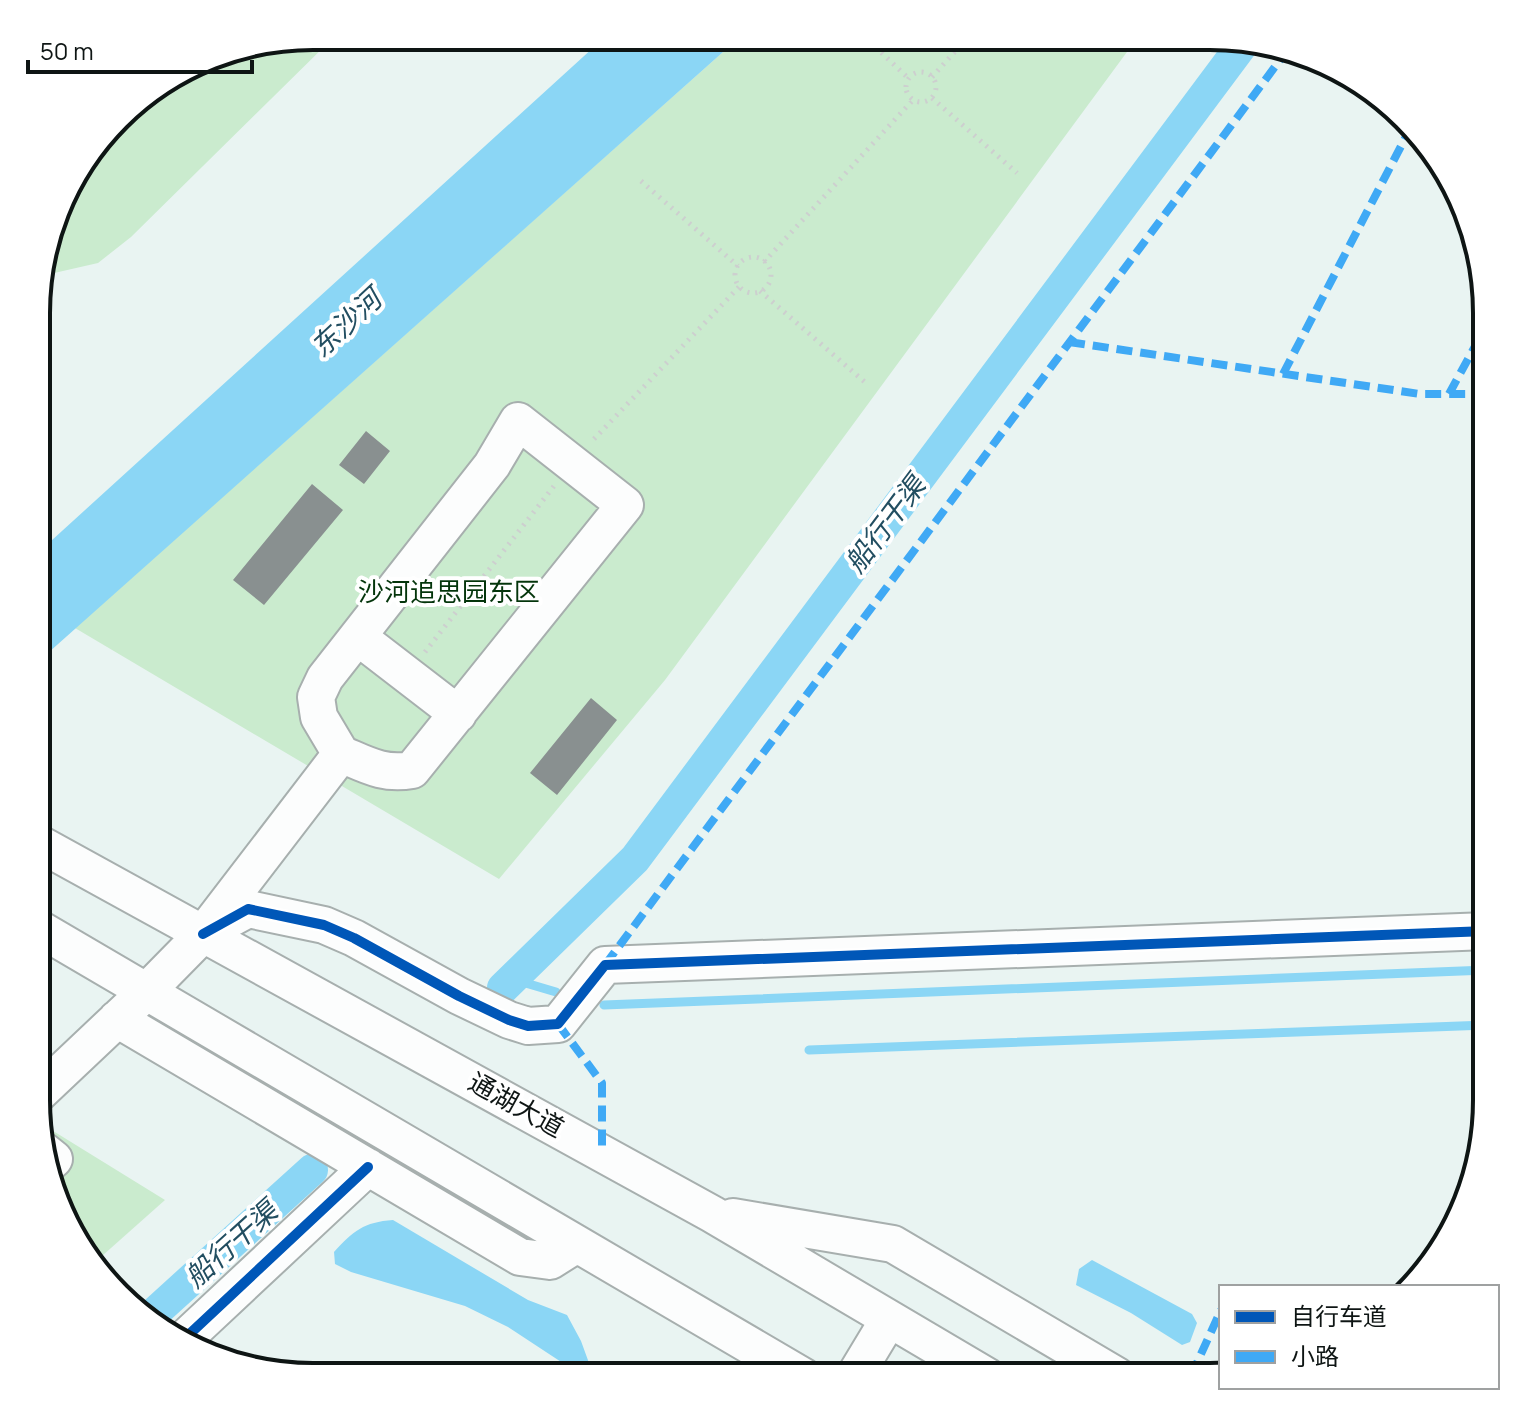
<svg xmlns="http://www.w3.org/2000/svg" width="1523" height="1413" font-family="Manrope,'Noto Sans SC',sans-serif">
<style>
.green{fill:#caebce}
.water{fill:#8bd6f5}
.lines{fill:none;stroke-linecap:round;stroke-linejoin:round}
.stream{stroke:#8bd6f5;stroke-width:9}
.canal{stroke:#8bd6f5;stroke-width:32}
.building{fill:#899090}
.minor-casing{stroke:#a7afae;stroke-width:40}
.path{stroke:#cdcfcf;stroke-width:5;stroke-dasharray:2 6;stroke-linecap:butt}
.minor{stroke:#fcfdfd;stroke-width:36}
.quiet{stroke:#3fa9f5;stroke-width:8;stroke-dasharray:16 8;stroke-linecap:butt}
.cycleway-casing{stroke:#fff;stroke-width:15}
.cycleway{stroke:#0057b8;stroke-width:10}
.labels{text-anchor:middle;stroke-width:8;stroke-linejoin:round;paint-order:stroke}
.park-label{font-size:26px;fill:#04350b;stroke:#fff}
.street-label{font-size:26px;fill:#0e1514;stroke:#fff}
.water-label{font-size:28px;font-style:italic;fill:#224e61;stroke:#fff}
.rim{fill:none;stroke:#0e1514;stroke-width:4}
</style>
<rect width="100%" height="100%" fill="#e9f4f2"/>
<path class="green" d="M 313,36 L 335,36 L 131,237 L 98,263 L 41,276 L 41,259 L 73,174 L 131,104 L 223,51 Z
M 741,36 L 1138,37 L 665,680 L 499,879 L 75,628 Z
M 37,1121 L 165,1200 L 93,1264 L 57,1206 Z"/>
<path class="water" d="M 606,36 L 741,36 L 39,661 L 40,551 Z
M 393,1220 L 528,1300 L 567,1315 L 581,1341 L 589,1363 L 609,1377 L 584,1377 L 508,1327 L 465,1306 L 351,1272 L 335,1264 L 334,1252 C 353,1231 364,1222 393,1220 Z
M 1092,1260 L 1192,1314 L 1197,1323 L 1190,1342 L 1182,1345 L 1131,1313 L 1076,1285 L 1079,1269 Z"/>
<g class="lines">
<path class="stream" d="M 512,979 L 556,992
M 604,1005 L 1487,970
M 809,1050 L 1487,1025"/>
<path class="canal" d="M 503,988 L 635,859 L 1245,41
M 150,1317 L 312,1170"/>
</g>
<path class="building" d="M 366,431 L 390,451 L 364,484 L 339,465 Z
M 312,484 L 343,510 L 264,605 L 233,580 Z
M 591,698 L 617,720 L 557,795 L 530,773 Z"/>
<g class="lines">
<g class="minor-casing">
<path id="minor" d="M 358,637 L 458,714
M 38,843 L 712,1214 L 988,1377
M 38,928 L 804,1377
M 211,929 L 248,909 L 324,925 L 354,938 L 459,996 L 509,1020 L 528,1026 L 558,1024 L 605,965 L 1487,931
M 117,1019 L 520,1257 L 550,1261 L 577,1244
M 37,1095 L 146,992 L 203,934 L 341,754 L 319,717 L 316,697 L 325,678 L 492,465 L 518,421 L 625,505 L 412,770 C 383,775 367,765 341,754
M 44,1151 L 54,1159 L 47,1165
M 733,1217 L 893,1244 L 1117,1376
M 181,1342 L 368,1167
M 854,1377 L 889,1319"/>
</g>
<path class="path" d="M 864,36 L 908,78
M906 87a15 15 0 1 1 30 0a15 15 0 1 1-30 0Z
M 932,77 L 969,36
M 932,98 L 1017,173
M 641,181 L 738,266
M735 275a18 18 0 1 1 36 0a18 18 0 1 1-36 0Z
M 764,262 L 912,101
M 760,291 L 867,384
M 594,439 L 739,287
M 425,652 L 554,486"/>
<use href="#minor" class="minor"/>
<path class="quiet" d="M 1069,342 L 1420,394 L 1486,394
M 1283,374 L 1412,125
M 1449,394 L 1486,326
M 605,965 L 1286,52
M 558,1024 L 602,1083 L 602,1153
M 1191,1376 L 1221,1310"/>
<g class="cycleway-casing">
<path id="cycleway" d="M 203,934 L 248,909 L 324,925 L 354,938 L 459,996 L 509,1020 L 528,1026 L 558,1024 L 605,965 L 1487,931
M 181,1342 L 368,1167"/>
</g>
<use href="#cycleway" class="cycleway"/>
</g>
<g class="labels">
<g class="park-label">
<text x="449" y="601">沙河追思园东区</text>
</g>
<g class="street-label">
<text transform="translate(516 1105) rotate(29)" y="9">通湖大道</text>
</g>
<g class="water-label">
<text transform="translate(346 323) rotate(-43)" y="10">东沙河</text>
<text transform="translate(885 524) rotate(-53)" y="10">船行干渠</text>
<text transform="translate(231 1244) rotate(-42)" y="10">船行干渠</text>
</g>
</g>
<path d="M0 0H1523V1413H0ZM313 50H1210A263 263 0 0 1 1473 313V1100A263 263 0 0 1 1210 1363H313A263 263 0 0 1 50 1100V313A263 263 0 0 1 313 50Z" fill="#fff" fill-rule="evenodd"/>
<path class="rim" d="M313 50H1210A263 263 0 0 1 1473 313V1100A263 263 0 0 1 1210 1363H313A263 263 0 0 1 50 1100V313A263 263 0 0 1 313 50Z"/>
<rect x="1219" y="1285" width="280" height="104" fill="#ffffff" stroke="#9fa1a1" stroke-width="2"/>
<rect x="1235" y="1311" width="40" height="12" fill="#0057b8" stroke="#9fa1a1" stroke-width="2"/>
<text x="1291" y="1325" font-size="24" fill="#0e1514">自行车道</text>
<rect x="1235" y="1351" width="40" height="12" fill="#3fa9f5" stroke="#9fa1a1" stroke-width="2"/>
<text x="1291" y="1365" font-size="24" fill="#0e1514">小路</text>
<path d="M28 60v12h224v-12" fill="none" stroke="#0e1514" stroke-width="4"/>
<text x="40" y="60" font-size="24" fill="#0e1514" stroke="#ffffff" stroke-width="6" paint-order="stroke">50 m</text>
</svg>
